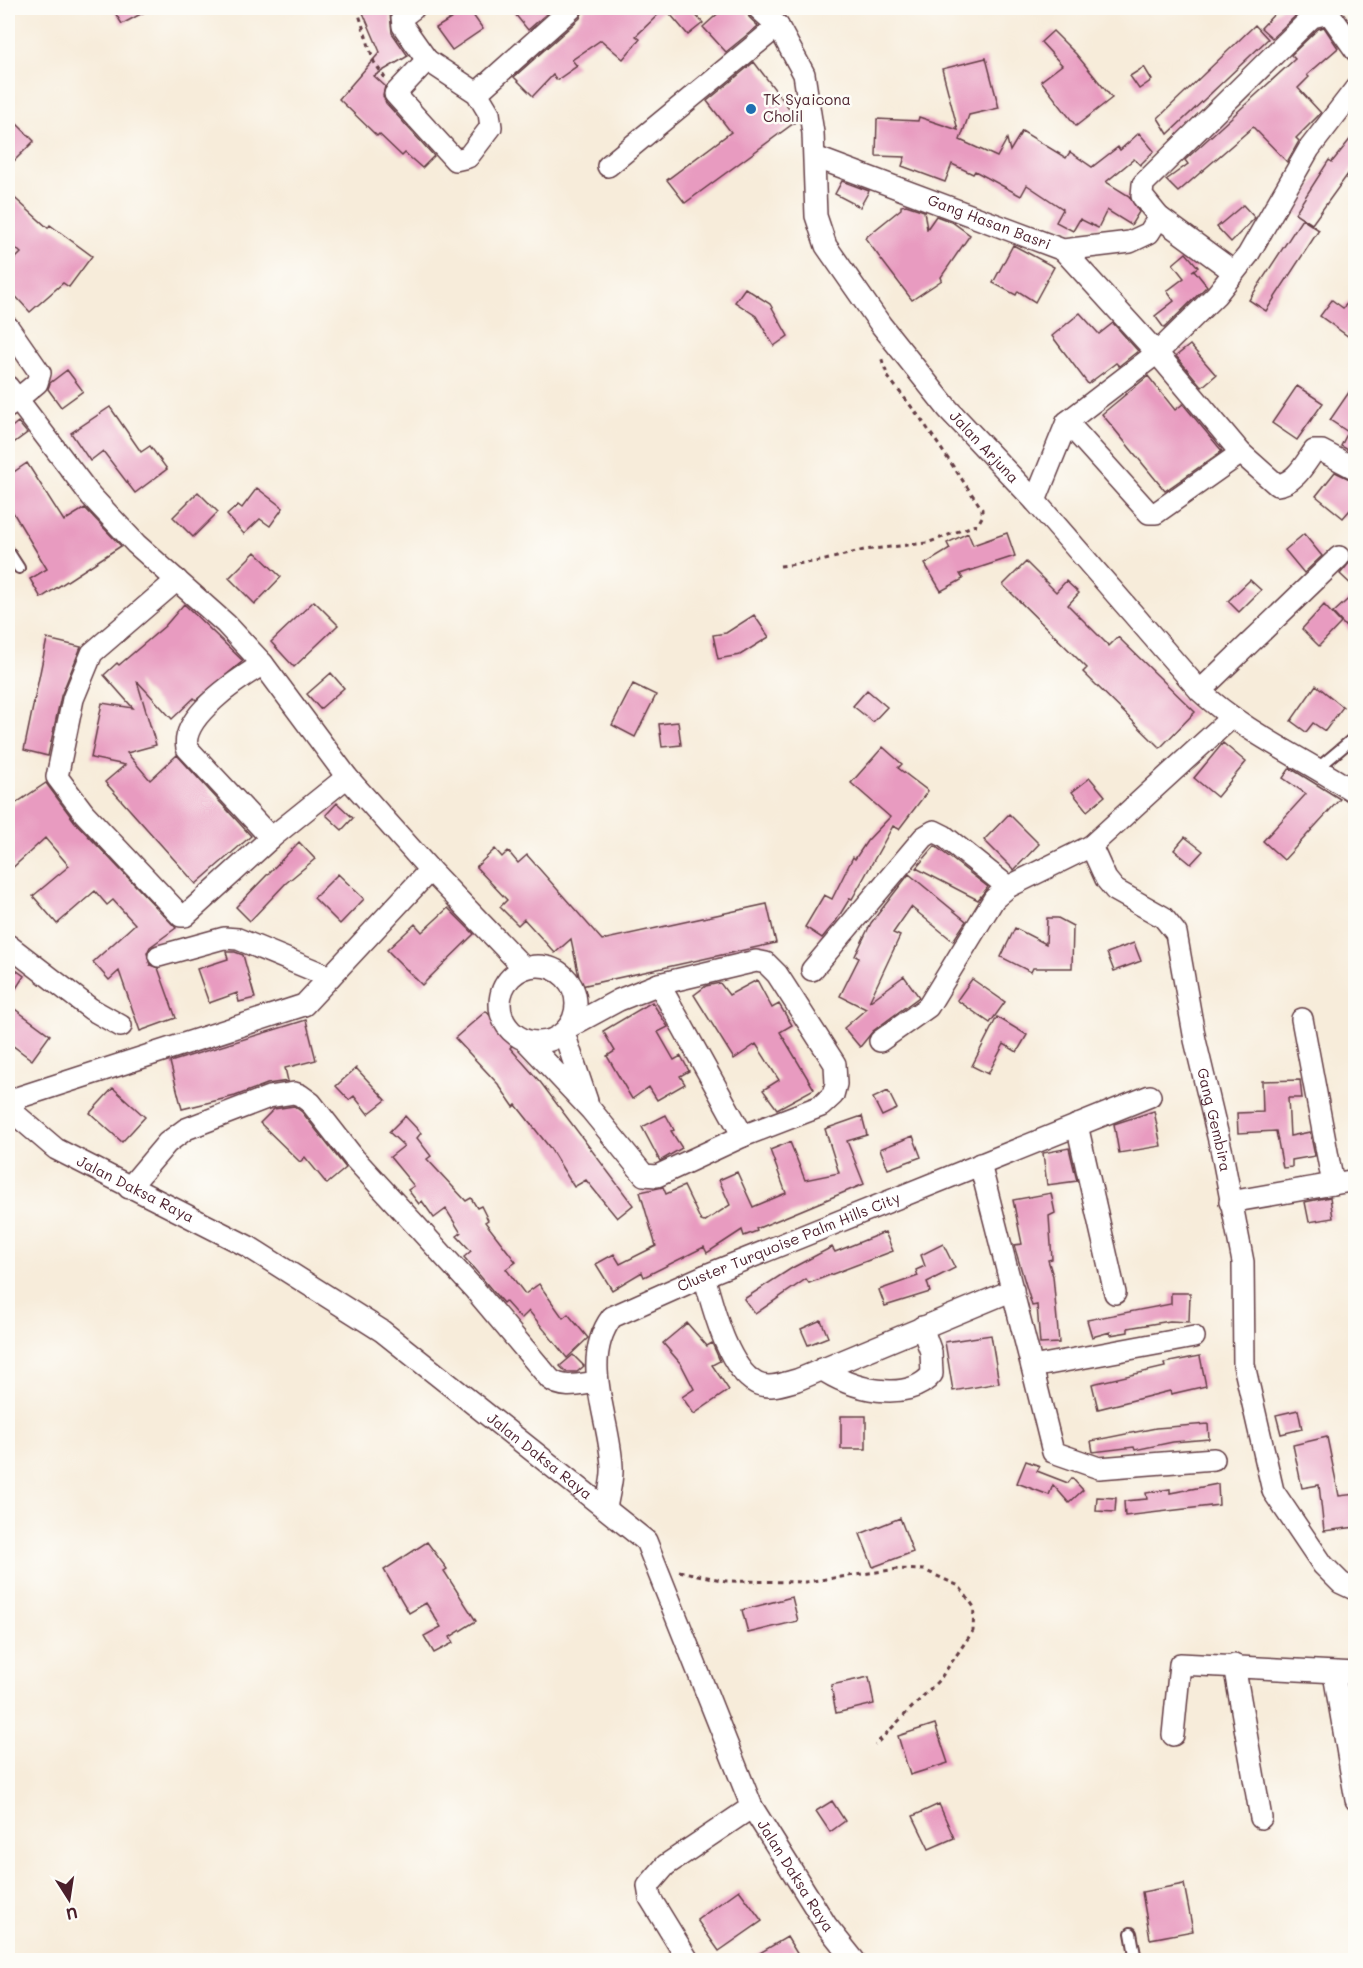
<svg xmlns="http://www.w3.org/2000/svg" width="1363" height="1968" font-family="Mali,sans-serif">
<style>
.building{fill:#e89bc0}
.lines{fill:none;stroke-linecap:round;stroke-linejoin:round}
.lane-casing{stroke:#643e45;stroke-width:14}
.street-casing{stroke:#643e45;stroke-width:24}
.path{stroke:#643e45;stroke-width:3;stroke-dasharray:4.5 4.5;stroke-linecap:butt}
.lane{stroke:#fff;stroke-width:10}
.street{stroke:#fff;stroke-width:21}
.poi-dot{fill:#1f6fb2;stroke:#fdfcf7;stroke-width:2}
.labels{text-anchor:middle;stroke-width:5;stroke-linejoin:round;paint-order:stroke}
.poi-label{font-size:15px;fill:#4a1f2b;stroke:#fdfcf7;text-anchor:start}
.street-label{font-size:15px;fill:#4a1f2b;stroke:#fdfcf7}
</style>
<rect width="100%" height="100%" fill="#fdfcf7"/>
<filter id="ink" filterUnits="userSpaceOnUse"><feTurbulence type="fractalNoise" baseFrequency=".0167" numOctaves="2"/><feDisplacementMap in="SourceGraphic" scale="12" xChannelSelector="R" yChannelSelector="G"/><feConvolveMatrix kernelMatrix="1 2 1 2 8 2 1 2 1" color-interpolation-filters="sRGB"/></filter>
<filter id="wash" filterUnits="userSpaceOnUse"><feTurbulence type="fractalNoise" baseFrequency=".008" numOctaves="4" result="noise"/><feDisplacementMap in="SourceGraphic" scale="24" xChannelSelector="R" yChannelSelector="G"/><feGaussianBlur stdDeviation="1.35" result="paint"/><feColorMatrix in="noise" values="0 0 0 0 0 0 0 0 0 0 0 0 0 0 0 0 0 1.4 0 .05"/><feComposite in="paint" operator="in"/></filter>
<g filter="url(#wash)">
<rect width="100%" height="100%" fill="#f7ecda"/>
<g id="blocks">
<path class="building" d="M 112,8 L 152,8 L 122,24 Z
M 361,8 L 386,8 L 390,14 L 392,33 L 408,56 L 374,76 L 385,86 L 383,96 L 386,103 L 434,156 L 422,168 L 405,153 L 402,156 L 379,134 L 377,136 L 339,99 L 380,52 Z
M 468,8 L 483,29 L 452,50 L 436,28 Z
M 510,8 L 553,8 L 528,30 Z
M 584,8 L 665,8 L 636,36 L 640,39 L 623,59 L 601,40 L 572,60 L 577,66 L 557,80 L 553,75 L 533,96 L 514,77 L 580,18 Z
M 665,8 L 689,8 L 703,23 L 688,35 Z
M 724,8 L 746,8 L 749,17 L 758,26 L 726,52 L 703,27 Z
M 1280,8 L 1304,8 L 1272,38 L 1261,28 Z
M 1255,25 L 1268,39 L 1168,134 L 1158,118 Z
M 1324,27 L 1338,48 L 1307,75 L 1309,77 L 1298,88 L 1321,113 L 1296,138 L 1299,141 L 1287,162 L 1253,127 L 1178,192 L 1166,180 L 1188,164 L 1185,160 L 1295,59 L 1291,55 L 1318,29 Z
M 1053,31 L 1076,54 L 1112,98 L 1076,126 L 1041,81 L 1062,65 L 1041,42 Z
M 986,58 L 999,108 L 969,115 L 960,140 L 997,157 L 1007,139 L 1010,151 L 1022,131 L 1066,158 L 1070,152 L 1092,167 L 1118,147 L 1120,150 L 1139,133 L 1154,151 L 1140,165 L 1134,159 L 1106,182 L 1129,196 L 1139,212 L 1131,225 L 1107,210 L 1098,228 L 1080,219 L 1073,231 L 1056,222 L 1063,209 L 1027,185 L 1021,196 L 975,171 L 973,174 L 952,164 L 945,182 L 902,166 L 905,157 L 876,156 L 877,119 L 918,121 L 919,117 L 958,130 L 942,69 Z
M 754,62 L 798,120 L 685,203 L 667,180 L 731,132 L 707,101 Z
M 1144,67 L 1152,80 L 1139,89 L 1130,76 Z
M 8,115 L 34,141 L 8,167 Z
M 1356,132 L 1356,163 L 1312,224 L 1295,213 L 1329,160 L 1332,162 Z
M 842,181 L 869,191 L 860,207 L 835,194 Z
M 8,192 L 48,228 L 50,225 L 92,256 L 69,287 L 63,283 L 30,312 L 8,288 L 8,266 L 21,253 L 8,241 Z
M 906,205 L 924,211 L 927,229 L 936,216 L 952,222 L 970,235 L 941,277 L 942,280 L 912,300 L 865,238 L 901,209 L 901,206 Z
M 1243,205 L 1255,218 L 1231,242 L 1217,227 Z
M 1302,219 L 1319,230 L 1266,311 L 1249,300 Z
M 1013,245 L 1054,267 L 1035,302 L 1018,291 L 1016,295 L 993,283 Z
M 1186,253 L 1198,267 L 1192,271 L 1194,270 L 1207,286 L 1164,328 L 1155,316 L 1174,301 L 1167,291 L 1184,278 L 1173,264 Z
M 745,288 L 770,304 L 788,336 L 774,346 L 756,316 L 735,302 Z
M 1356,294 L 1356,342 L 1320,316 L 1332,300 L 1343,308 Z
M 1080,313 L 1099,334 L 1113,323 L 1138,351 L 1119,366 L 1116,363 L 1088,384 L 1052,336 Z
M 1190,345 L 1216,375 L 1202,387 L 1176,356 Z
M 67,370 L 83,391 L 61,407 L 48,389 L 50,383 Z
M 1148,376 L 1175,410 L 1183,404 L 1222,451 L 1165,491 L 1102,414 Z
M 1356,382 L 1356,454 L 1341,446 L 1348,432 L 1330,420 Z
M 1297,386 L 1323,403 L 1297,440 L 1272,423 Z
M 110,407 L 141,452 L 150,446 L 167,469 L 135,493 L 103,451 L 90,461 L 71,433 Z
M 18,422 L 27,433 L 8,447 L 8,430 Z
M 27,463 L 64,521 L 85,508 L 121,546 L 41,598 L 30,579 L 47,569 L 8,504 L 8,476 Z
M 1335,472 L 1356,482 L 1356,503 L 1343,518 L 1316,496 Z
M 257,488 L 283,508 L 270,526 L 260,519 L 244,534 L 227,515 L 238,505 L 242,508 Z
M 198,492 L 218,512 L 193,537 L 173,517 Z
M 968,533 L 973,545 L 1007,533 L 1015,556 L 960,574 L 963,579 L 941,591 L 925,564 L 950,549 L 947,543 Z
M 1304,534 L 1322,556 L 1304,573 L 1285,550 Z
M 255,552 L 281,577 L 255,604 L 229,578 Z
M 1356,555 L 1356,589 L 1340,574 Z
M 1026,562 L 1056,592 L 1066,581 L 1079,593 L 1068,605 L 1109,646 L 1118,637 L 1195,712 L 1160,748 L 1083,672 L 1087,668 L 1003,585 Z
M 1250,580 L 1261,590 L 1239,612 L 1228,601 Z
M 1356,592 L 1356,638 L 1333,613 Z
M 314,601 L 338,625 L 294,667 L 271,642 Z
M 184,604 L 243,661 L 196,700 L 194,698 L 172,719 L 137,681 L 156,745 L 127,753 L 150,780 L 177,755 L 251,836 L 196,884 L 105,782 L 125,765 L 91,758 L 102,703 L 133,708 L 104,675 L 117,663 L 119,665 L 165,626 Z
M 1324,605 L 1341,623 L 1319,646 L 1302,629 Z
M 754,615 L 769,637 L 740,655 L 718,659 L 713,635 L 726,633 Z
M 47,639 L 81,647 L 61,696 L 48,756 L 24,750 Z
M 331,673 L 344,688 L 320,709 L 307,694 Z
M 633,684 L 656,695 L 635,737 L 612,725 Z
M 1316,685 L 1343,707 L 1325,731 L 1313,723 L 1306,732 L 1291,721 Z
M 867,690 L 887,707 L 873,722 L 853,706 Z
M 678,722 L 681,745 L 662,747 L 659,724 Z
M 1223,743 L 1246,762 L 1217,797 L 1194,778 Z
M 883,747 L 902,764 L 898,768 L 928,791 L 899,829 L 893,826 L 852,899 L 850,898 L 836,921 L 822,938 L 805,927 L 824,895 L 832,899 L 853,857 L 855,859 L 867,841 L 890,817 L 851,783 Z
M 1290,768 L 1340,799 L 1284,860 L 1263,841 L 1306,794 L 1283,778 Z
M 1090,778 L 1105,796 L 1087,811 L 1072,792 Z
M 46,783 L 75,822 L 176,928 L 150,947 L 147,953 L 150,965 L 158,968 L 176,1018 L 140,1031 L 119,971 L 109,980 L 93,962 L 135,924 L 113,900 L 107,905 L 95,891 L 57,924 L 33,896 L 69,866 L 45,838 L 8,872 L 9,808 Z
M 337,803 L 353,818 L 342,830 L 326,815 Z
M 1009,814 L 1039,844 L 1014,870 L 984,840 Z
M 1185,837 L 1203,851 L 1191,864 L 1174,850 Z
M 299,842 L 315,859 L 286,883 L 250,921 L 236,907 Z
M 935,846 L 988,887 L 978,900 L 916,868 Z
M 495,849 L 502,857 L 508,851 L 518,863 L 527,855 L 602,940 L 767,904 L 776,943 L 581,986 L 571,939 L 555,953 L 524,919 L 518,925 L 500,907 L 507,900 L 476,867 Z
M 338,874 L 364,899 L 340,924 L 314,898 Z
M 909,874 L 966,921 L 953,941 L 911,907 L 893,933 L 900,936 L 869,1002 L 904,976 L 919,997 L 873,1031 L 860,1047 L 844,1028 L 866,1009 L 840,996 L 859,958 L 855,956 L 871,923 Z
M 448,908 L 474,934 L 422,985 L 387,950 L 415,924 L 422,932 Z
M 1047,918 L 1058,918 L 1073,926 L 1072,968 L 1033,968 L 1031,972 L 1001,957 L 1015,928 L 1046,944 Z
M 1134,943 L 1141,961 L 1114,971 L 1107,953 Z
M 226,952 L 235,952 L 243,955 L 255,998 L 239,1002 L 237,993 L 209,1003 L 197,969 L 228,959 Z
M 8,964 L 24,976 L 8,1001 Z
M 972,979 L 1005,1002 L 990,1023 L 957,1000 Z
M 757,980 L 772,1008 L 779,1004 L 792,1025 L 780,1032 L 814,1089 L 777,1109 L 763,1090 L 779,1080 L 756,1044 L 734,1059 L 694,995 L 706,986 L 720,983 L 729,995 Z
M 652,1002 L 668,1027 L 658,1032 L 674,1060 L 681,1056 L 689,1071 L 680,1076 L 685,1084 L 657,1100 L 649,1087 L 632,1099 L 607,1056 L 615,1051 L 603,1031 Z
M 8,1004 L 50,1035 L 32,1060 L 8,1042 Z
M 486,1011 L 514,1043 L 510,1048 L 541,1083 L 633,1205 L 617,1218 L 586,1180 L 574,1187 L 550,1148 L 516,1105 L 514,1107 L 498,1084 L 455,1038 Z
M 997,1017 L 1027,1035 L 1017,1052 L 1004,1044 L 988,1074 L 972,1066 Z
M 306,1020 L 316,1060 L 285,1068 L 288,1081 L 267,1084 L 235,1096 L 182,1109 L 170,1062 Z
M 356,1068 L 386,1100 L 368,1114 L 354,1096 L 349,1100 L 336,1086 Z
M 1300,1080 L 1302,1098 L 1288,1098 L 1290,1136 L 1310,1132 L 1315,1156 L 1292,1160 L 1292,1167 L 1283,1168 L 1276,1131 L 1238,1133 L 1237,1113 L 1263,1112 L 1262,1081 Z
M 113,1088 L 145,1117 L 122,1142 L 90,1113 Z
M 888,1091 L 897,1109 L 882,1116 L 873,1098 Z
M 294,1106 L 302,1112 L 346,1168 L 327,1184 L 305,1157 L 300,1162 L 260,1123 L 274,1109 Z
M 1154,1111 L 1161,1146 L 1119,1153 L 1114,1124 Z
M 666,1115 L 674,1130 L 671,1131 L 682,1148 L 660,1161 L 642,1127 Z
M 405,1116 L 421,1133 L 417,1138 L 431,1156 L 427,1159 L 466,1201 L 471,1198 L 477,1208 L 481,1206 L 488,1220 L 485,1222 L 516,1262 L 506,1269 L 525,1294 L 539,1284 L 563,1318 L 568,1314 L 588,1338 L 567,1358 L 529,1311 L 521,1319 L 505,1301 L 503,1303 L 464,1257 L 471,1251 L 457,1236 L 461,1233 L 446,1209 L 434,1218 L 422,1201 L 419,1204 L 408,1190 L 414,1186 L 390,1157 L 404,1146 L 389,1132 Z
M 862,1116 L 867,1135 L 847,1141 L 864,1184 L 756,1229 L 757,1231 L 744,1236 L 742,1230 L 707,1253 L 704,1247 L 644,1277 L 642,1272 L 612,1290 L 596,1264 L 614,1254 L 620,1264 L 656,1246 L 640,1192 L 663,1187 L 666,1194 L 684,1186 L 701,1221 L 704,1222 L 730,1205 L 719,1180 L 737,1172 L 753,1207 L 786,1193 L 770,1150 L 790,1142 L 805,1180 L 839,1173 L 825,1129 Z
M 913,1136 L 921,1157 L 888,1169 L 880,1149 Z
M 1069,1148 L 1077,1181 L 1047,1185 L 1043,1153 Z
M 1051,1193 L 1055,1213 L 1049,1216 L 1052,1259 L 1048,1260 L 1053,1276 L 1059,1343 L 1040,1344 L 1037,1305 L 1032,1306 L 1014,1245 L 1022,1244 L 1013,1200 Z
M 1330,1197 L 1333,1218 L 1309,1222 L 1305,1202 Z
M 885,1232 L 893,1251 L 809,1283 L 806,1279 L 755,1314 L 744,1299 L 792,1268 L 832,1247 L 835,1252 Z
M 943,1244 L 955,1268 L 927,1282 L 930,1292 L 885,1306 L 879,1290 L 918,1276 L 916,1270 L 925,1266 L 921,1255 Z
M 1171,1293 L 1190,1293 L 1189,1322 L 1170,1321 L 1128,1328 L 1128,1332 L 1110,1335 L 1110,1332 L 1092,1337 L 1087,1320 L 1171,1304 Z
M 821,1320 L 828,1337 L 808,1345 L 801,1329 Z
M 687,1323 L 707,1346 L 712,1343 L 720,1361 L 712,1365 L 729,1390 L 694,1414 L 682,1397 L 694,1389 L 681,1364 L 663,1343 Z
M 991,1335 L 999,1383 L 953,1391 L 945,1342 Z
M 573,1355 L 584,1366 L 577,1372 L 566,1372 L 560,1366 Z
M 1200,1356 L 1206,1386 L 1171,1394 L 1170,1391 L 1098,1409 L 1092,1384 L 1165,1367 L 1164,1363 Z
M 1298,1410 L 1302,1429 L 1281,1434 L 1276,1415 Z
M 841,1416 L 866,1416 L 866,1449 L 841,1449 Z
M 1208,1424 L 1209,1439 L 1173,1442 L 1135,1450 L 1134,1447 L 1093,1452 L 1091,1441 L 1156,1428 Z
M 1327,1437 L 1339,1496 L 1356,1494 L 1356,1527 L 1324,1531 L 1319,1485 L 1302,1488 L 1293,1445 Z
M 1026,1461 L 1040,1466 L 1037,1471 L 1068,1483 L 1072,1478 L 1083,1490 L 1069,1503 L 1053,1485 L 1049,1495 L 1017,1483 Z
M 1218,1484 L 1219,1505 L 1125,1516 L 1124,1501 L 1147,1499 L 1146,1493 L 1170,1489 L 1170,1493 Z
M 1097,1497 L 1116,1498 L 1115,1512 L 1096,1511 Z
M 900,1518 L 913,1552 L 873,1567 L 860,1534 Z
M 427,1542 L 447,1569 L 444,1571 L 476,1621 L 450,1637 L 453,1643 L 434,1653 L 424,1636 L 441,1627 L 426,1603 L 409,1613 L 384,1570 Z
M 792,1597 L 798,1621 L 748,1633 L 742,1610 Z
M 869,1677 L 874,1704 L 836,1713 L 831,1685 Z
M 935,1724 L 948,1763 L 910,1775 L 898,1736 Z
M 832,1801 L 845,1821 L 830,1832 L 816,1811 Z
M 939,1804 L 954,1838 L 929,1849 L 913,1816 Z
M 1184,1884 L 1193,1931 L 1150,1939 L 1142,1892 Z
M 739,1890 L 762,1921 L 719,1951 L 697,1920 Z
M 787,1937 L 801,1960 L 748,1960 Z"/>
</g>
</g>
<g filter="url(#ink)">
<use href="#blocks" fill-opacity="0" stroke="#643e45" stroke-width="1.5"/>
<g class="lines">
<g class="lane-casing">
<path id="lane" d="M 8,551 L 19,568
M 1318,768 L 1356,736
M 1131,1933 L 1136,1960"/>
</g>
<g class="street-casing">
<g id="street">
<path d="M 414,8 L 402,17 L 403,26 L 427,60"/>
<path id="s1" d="M 758,8 L 778,26 L 804,74 L 813,133 L 816,216 L 826,246 L 881,325 L 948,409 L 1035,501 L 1200,691 C 1245,733 1305,759 1356,793"/>
<path d="M 477,93 L 427,60 L 395,94 L 455,160 L 468,157 L 491,127 L 489,113 L 477,93 L 572,8"/>
<path id="s2" d="M 815,157 L 1063,250 L 1130,242 L 1149,233 L 1159,217"/>
<path d="M 608,166 L 778,26"/>
<path d="M 1063,250 L 1157,353 L 1241,453 L 1277,485 C 1295,483 1304,465 1314,451 L 1322,451 L 1356,469"/>
<path d="M 1234,272 L 1159,217 L 1142,196 L 1143,184 L 1312,17 L 1329,13 L 1356,51"/>
<path d="M 8,327 L 40,373 L 37,383 L 8,407"/>
<path d="M 8,387 L 91,496 L 136,544 L 226,624 L 263,664 L 347,777 L 430,870 L 304,1005 L 20,1097 L 8,1107"/>
<path d="M 1067,422 L 1149,513 L 1156,513 L 1241,453"/>
<path d="M 1035,501 L 1067,422 L 1157,353 L 1216,295 L 1248,255 L 1309,149 L 1356,88"/>
<path d="M 177,580 L 92,653 L 73,699 L 57,777 L 84,813 L 181,916 L 185,916 L 271,838 L 347,777"/>
<path d="M 263,664 C 240,678 180,717 187,748 L 271,838"/>
<path d="M 1200,691 L 1339,557"/>
<path id="s3" d="M 1232,717 L 1091,846 L 1106,879 L 1115,890 L 1163,917 L 1176,933 L 1195,1040 L 1222,1153 L 1243,1262 L 1244,1365 L 1273,1491 L 1323,1565 L 1341,1583 L 1356,1590"/>
<path d="M 430,870 L 524,968"/>
<path d="M 8,945 L 91,1009 L 121,1026"/>
<path d="M 159,956 L 224,938 L 238,939 L 330,977"/>
<circle cx="538" cy="1004" r="38"/>
<path d="M 812,970 L 924,837 L 934,831 L 944,836 L 1008,887"/>
<path d="M 659,984 L 743,1136"/>
<path d="M 1302,1019 L 1333,1184"/>
<path d="M 564,1033 L 587,1101"/>
<path d="M 526,1041 L 591,1110 L 644,1175 L 657,1176 L 743,1136 L 821,1106 L 833,1095 L 836,1084 L 835,1064 L 777,974 L 766,963 L 756,961 L 659,984 L 619,1000 L 569,1027"/>
<path d="M 880,1041 L 928,1007 L 994,899 L 1008,887 L 1091,846"/>
<path id="s4" d="M 8,1108 L 56,1149 L 249,1247 L 382,1331 L 646,1541 L 752,1807 L 826,1925 L 854,1960"/>
<path d="M 1077,1125 L 1115,1293"/>
<path d="M 980,1164 L 1032,1367 L 1194,1337"/>
<path d="M 129,1188 L 167,1143 L 186,1129 L 269,1097 L 294,1093 L 300,1095 L 311,1103 L 354,1158 L 475,1290 L 550,1379 C 563,1390 581,1384 597,1382"/>
<path d="M 1230,1202 L 1356,1180"/>
<path d="M 704,1276 C 713,1307 727,1367 756,1383 C 769,1390 785,1383 797,1380 L 1013,1290"/>
<path d="M 1032,1367 L 1053,1452 L 1099,1468 L 1214,1459"/>
<path d="M 822,1369 C 849,1389 908,1404 932,1374 L 931,1352 L 922,1327"/>
<path id="s5" d="M 606,1508 C 608,1495 613,1480 612,1467 C 610,1417 579,1361 612,1317 L 704,1276 L 1150,1096"/>
<path d="M 1234,1665 L 1261,1818"/>
<path d="M 1334,1674 L 1356,1800"/>
<path d="M 1173,1735 L 1180,1664 L 1356,1673"/>
<path d="M 688,1960 L 650,1898 L 648,1886 L 666,1865 L 752,1807"/>
</g>
</g>
<path class="path" d="M 357,8 L 374,62 L 385,78
M 780,566 L 821,561 L 864,550 L 927,543 L 978,524 L 982,517 L 982,509 L 921,419 L 888,377 L 881,357
M 679,1571 L 726,1581 L 805,1582 L 898,1569 L 924,1570 L 959,1586 L 974,1607 L 973,1631 L 940,1679 L 875,1745"/>
<use href="#lane" class="lane"/>
<use href="#street" class="street"/>
</g>
</g>
<circle class="poi-dot" cx="751" cy="109" r="6"/>
<g class="labels">
<g class="poi-label">
<text x="763" y="105">TK Syaicona<tspan x="763" dy="17">Cholil</tspan></text>
</g>
<g class="street-label">
<text dy="5" stroke="none"><textPath href="#s2" startOffset="186">Gang Hasan Basri</textPath></text>
<text dy="5" stroke="none"><textPath href="#s1" startOffset="512">Jalan Arjuna</textPath></text>
<text dy="5" stroke="none"><textPath href="#s3" startOffset="508">Gang Gembira</textPath></text>
<text dy="5" stroke="none"><textPath href="#s4" startOffset="152">Jalan Daksa Raya</textPath></text>
<text dy="5" stroke="none"><textPath href="#s5" startOffset="388">Cluster Turquoise Palm Hills City</textPath></text>
<text dy="5" stroke="none"><textPath href="#s4" startOffset="638">Jalan Daksa Raya</textPath></text>
<text dy="5" stroke="none"><textPath href="#s4" startOffset="1142">Jalan Daksa Raya</textPath></text>
</g>
</g>
<rect width="1363" height="1968" fill="none" stroke="#fdfcf7" stroke-width="30"/>
<g transform="translate(69 1899) rotate(168)" stroke="#fdfcf7" stroke-width="4.5" paint-order="stroke">
<path d="M0-4.5L10 22L0 15L-10 22Z" fill="#4a1f2b"/>
<text y="-9" font-size="16" font-weight="bold" text-anchor="middle" fill="#4a1f2b">U</text>
</g>
</svg>
